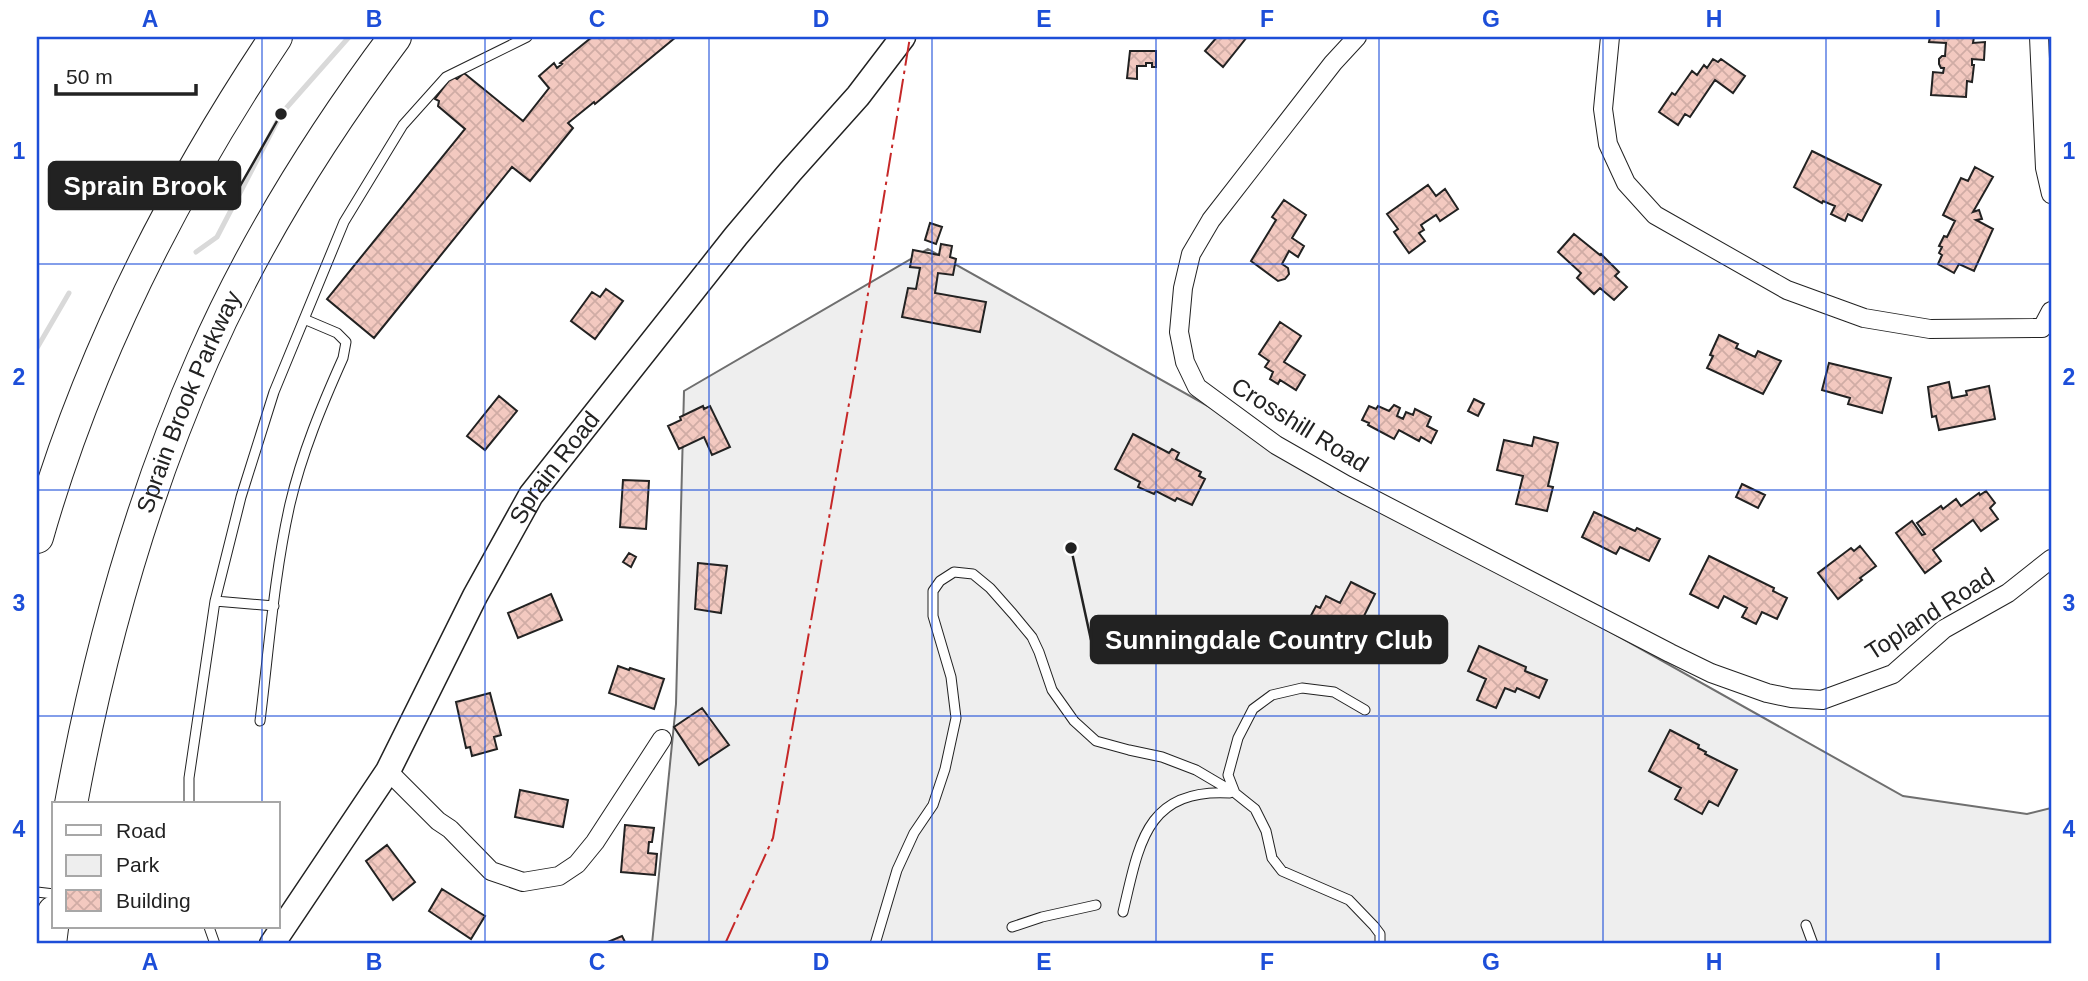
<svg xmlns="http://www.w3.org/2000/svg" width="2088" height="981" font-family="Helvetica,sans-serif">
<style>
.green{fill:#eee;stroke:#6f6f6f;stroke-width:2}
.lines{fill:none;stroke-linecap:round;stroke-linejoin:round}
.stream{stroke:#d9d9d9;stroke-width:5}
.building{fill:url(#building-cross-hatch);stroke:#222;stroke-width:2}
.lane-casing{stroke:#222;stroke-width:11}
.street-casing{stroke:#222;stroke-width:20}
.secondary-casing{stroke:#222;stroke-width:27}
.highway-casing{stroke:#222;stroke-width:34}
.lane{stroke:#fff;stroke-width:9}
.street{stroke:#fff;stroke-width:18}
.secondary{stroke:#fff;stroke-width:24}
.highway{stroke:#fff;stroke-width:32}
.power{stroke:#c62828;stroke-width:2;stroke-dasharray:24 5 3.5 5;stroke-linecap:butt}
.grid{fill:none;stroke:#1d4ed8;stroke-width:2;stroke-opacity:0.55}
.labels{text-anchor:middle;stroke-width:5;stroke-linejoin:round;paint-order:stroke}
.street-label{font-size:24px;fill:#222;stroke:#fff}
.leader{fill:none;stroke:#222;stroke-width:2.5}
.callout-dot{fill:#222;stroke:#fff;stroke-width:2.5}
.callout{fill:#222;stroke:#222;stroke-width:2.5}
.callout-label{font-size:26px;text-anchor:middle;font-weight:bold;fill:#fff}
.neatline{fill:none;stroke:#1d4ed8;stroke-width:2.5}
.grid-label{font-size:23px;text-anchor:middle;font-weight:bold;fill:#1d4ed8}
</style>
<defs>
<pattern id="building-cross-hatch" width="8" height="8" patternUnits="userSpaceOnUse" patternTransform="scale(1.75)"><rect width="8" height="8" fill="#f3c9c0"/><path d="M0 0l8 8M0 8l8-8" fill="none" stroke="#d0aca5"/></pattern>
</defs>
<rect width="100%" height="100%" fill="#fff"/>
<path class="green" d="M 928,249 L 1903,796 L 2027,814 L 2051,808 L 2051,944 L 652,944 L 676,704 L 684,391 Z"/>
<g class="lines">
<path class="stream" d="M 196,252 L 217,237 L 281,114 L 349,37
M 37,348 L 69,293"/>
</g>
<path class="building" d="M 592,37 L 676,37 L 595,104 L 594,102 L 568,123 L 573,128 L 530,181 L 512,167 L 374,338 L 327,299 L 465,129 L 438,106 L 439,101 L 435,99 L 452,76 L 457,79 L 464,73 L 523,121 L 549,88 L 539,76 L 554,63 L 557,68 L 562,64 L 560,63 Z
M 1217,37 L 1247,37 L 1223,67 L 1205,51 Z
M 1930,37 L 1974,37 L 1973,43 L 1985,42 L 1984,60 L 1972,59 L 1972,65 L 1974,65 L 1972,82 L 1967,81 L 1966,97 L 1931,95 L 1933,72 L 1943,73 L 1944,68 L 1941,68 L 1939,64 L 1939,59 L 1942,56 L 1945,56 L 1946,43 L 1929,42 Z
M 1130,51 L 1156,51 L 1156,67 L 1152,67 L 1152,63 L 1146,63 L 1146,66 L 1137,66 L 1137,79 L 1127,78 Z
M 1713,59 L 1718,62 L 1721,59 L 1745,76 L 1733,93 L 1715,80 L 1690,117 L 1685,114 L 1678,125 L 1659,112 L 1672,93 L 1675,95 L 1692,71 L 1697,75 L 1704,65 L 1707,68 Z
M 1812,151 L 1881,185 L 1862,221 L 1848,214 L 1845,221 L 1831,214 L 1835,206 L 1823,201 L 1822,203 L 1794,187 Z
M 1975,167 L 1993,177 L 1973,212 L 1979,210 L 1982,219 L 1976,220 L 1993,229 L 1974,271 L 1959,264 L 1954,273 L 1938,264 L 1942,255 L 1939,253 L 1942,247 L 1939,246 L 1944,236 L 1947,237 L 1955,221 L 1943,215 L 1961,178 L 1968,181 Z
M 1428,185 L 1436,196 L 1445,189 L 1458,209 L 1440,221 L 1436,215 L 1421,225 L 1424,230 L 1419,233 L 1425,241 L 1409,253 L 1394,232 L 1398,229 L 1387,214 Z
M 1284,200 L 1306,215 L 1292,238 L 1304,246 L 1298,257 L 1289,251 L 1282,264 L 1288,268 L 1289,274 L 1285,279 L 1278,281 L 1251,261 L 1276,220 L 1272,217 Z
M 930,223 L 942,227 L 936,244 L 925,240 Z
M 1574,234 L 1600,255 L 1601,254 L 1619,272 L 1615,276 L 1627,287 L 1614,300 L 1600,288 L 1594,294 L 1577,278 L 1581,273 L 1558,252 Z
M 941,244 L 952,246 L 950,257 L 956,259 L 953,275 L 938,273 L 935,293 L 986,302 L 980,332 L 902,317 L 908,288 L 916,289 L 920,268 L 910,267 L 913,250 L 939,255 Z
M 606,289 L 623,301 L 595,339 L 571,321 L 592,292 L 600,297 Z
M 1280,322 L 1301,336 L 1284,362 L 1305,375 L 1296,390 L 1280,380 L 1278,384 L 1270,379 L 1273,372 L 1265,367 L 1269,361 L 1259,354 Z
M 1719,335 L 1738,344 L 1736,348 L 1755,357 L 1758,351 L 1781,361 L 1763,394 L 1707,368 L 1713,356 L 1710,355 Z
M 1829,363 L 1891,378 L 1882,413 L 1848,404 L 1850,398 L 1822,390 Z
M 1949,382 L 1952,398 L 1967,395 L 1966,391 L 1989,386 L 1995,419 L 1939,430 L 1936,416 L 1932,417 L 1928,387 Z
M 499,396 L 517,411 L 485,450 L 467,436 Z
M 1474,399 L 1484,404 L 1478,416 L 1468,411 Z
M 1394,405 L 1400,408 L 1397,416 L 1403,419 L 1406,412 L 1413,415 L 1415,409 L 1431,417 L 1427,426 L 1437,431 L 1431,443 L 1421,437 L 1419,441 L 1399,430 L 1394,439 L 1368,425 L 1369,423 L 1362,420 L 1369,406 L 1376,409 L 1378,406 L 1389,411 Z
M 703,406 L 704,409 L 710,406 L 730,447 L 712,455 L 704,437 L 679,449 L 668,426 L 681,420 L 680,417 Z
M 1133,434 L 1169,453 L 1172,449 L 1179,453 L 1176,459 L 1201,472 L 1199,476 L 1205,479 L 1192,505 L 1177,498 L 1175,501 L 1156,491 L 1154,494 L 1138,487 L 1140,482 L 1115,469 Z
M 1534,437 L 1558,443 L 1548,486 L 1553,487 L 1547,511 L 1516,504 L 1523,476 L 1497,470 L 1504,440 L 1532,446 Z
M 623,480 L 649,481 L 646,529 L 620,527 Z
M 1742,484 L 1765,495 L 1758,508 L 1736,497 Z
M 1986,491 L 1995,503 L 1990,508 L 1998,519 L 1981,531 L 1973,520 L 1933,550 L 1941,561 L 1925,573 L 1896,533 L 1912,521 L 1922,535 L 1925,534 L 1917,523 L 1941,506 L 1943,509 L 1956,499 L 1961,506 L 1979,493 L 1980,495 Z
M 1594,512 L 1635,531 L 1637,528 L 1660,539 L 1649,561 L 1620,547 L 1616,554 L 1582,537 Z
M 1860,546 L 1876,566 L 1860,578 L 1862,580 L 1838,599 L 1818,573 L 1851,548 L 1854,551 Z
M 629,553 L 636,557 L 631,567 L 623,562 Z
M 1709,556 L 1774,588 L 1773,591 L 1787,598 L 1777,619 L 1762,612 L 1756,624 L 1742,617 L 1747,608 L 1724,596 L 1718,608 L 1690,594 Z
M 698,563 L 727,566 L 721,613 L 695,609 Z
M 1351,582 L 1375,594 L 1354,636 L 1345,632 L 1338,646 L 1326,640 L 1330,632 L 1308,621 L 1316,606 L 1320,608 L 1326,596 L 1340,603 Z
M 551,594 L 562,620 L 518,638 L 508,613 Z
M 1479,646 L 1526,667 L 1525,671 L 1547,680 L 1539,698 L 1517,688 L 1515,692 L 1505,688 L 1496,708 L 1477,700 L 1486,679 L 1468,671 Z
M 618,666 L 629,670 L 630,668 L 664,679 L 654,709 L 609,693 Z
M 490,693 L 501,735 L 494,737 L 497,749 L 472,756 L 470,747 L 466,748 L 456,702 Z
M 702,708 L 729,745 L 699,765 L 674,727 Z
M 1670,730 L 1699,745 L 1698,748 L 1706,752 L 1705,754 L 1737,770 L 1718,806 L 1709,801 L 1702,814 L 1675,799 L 1681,788 L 1649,771 Z
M 520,790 L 568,800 L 563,827 L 515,817 Z
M 625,825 L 654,828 L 652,842 L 649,842 L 648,853 L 657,854 L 655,875 L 621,872 Z
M 387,845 L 415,882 L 393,900 L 366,861 Z
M 442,889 L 485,916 L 471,939 L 429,911 Z
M 622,936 L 626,944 L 603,944 Z"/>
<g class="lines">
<g class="lane-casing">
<path id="lane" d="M 215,601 L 274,606
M 1365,710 L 1334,692 L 1302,688 L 1272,695 L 1253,709 L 1238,738 L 1228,775 L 1235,793 L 1255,809 L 1266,831 L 1272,858 L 1282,871 L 1349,900 L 1374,926 L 1380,934 L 1380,944
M 260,721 C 269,649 274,575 290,504 C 302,453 322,405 343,358 L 346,342 L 337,333 L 304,319
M 189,804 L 189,778 L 215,601 L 241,497 L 274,392 L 344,222 L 403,125 L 446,77 L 527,37
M 37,892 L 54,894
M 1123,912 C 1139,845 1145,788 1230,793
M 1806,925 L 1813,944
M 209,927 L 215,944
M 1012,927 L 1042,917 L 1096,905
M 875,944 L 897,870 L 914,833 L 933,805 L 945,769 L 956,718 L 951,677 L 933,616 L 933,591 L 940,581 L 954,572 L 973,574 L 990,588 L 1013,614 L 1032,637 L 1039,652 L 1052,690 L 1074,721 L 1096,741 L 1129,750 L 1162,757 L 1196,770 L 1235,793"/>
</g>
<g class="street-casing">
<path id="street" d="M 1357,37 L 1333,63 L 1211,220 L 1191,254 L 1183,288 L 1179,332 L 1185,362 L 1197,387 L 1276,445 L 1346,485 L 1670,653 L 1711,673 L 1767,693 L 1791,698 L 1822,700 L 1893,674 L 1944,629 L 2008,593 L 2051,559
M 1610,37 L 1603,109 L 1608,144 L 1626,183 L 1655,215 L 1787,290 L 1864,318 L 1930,329 L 2042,328 L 2051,311
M 2039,37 L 2045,168 L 2051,194
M 388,771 L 438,821 L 450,829 L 491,871 L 523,882 L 559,876 L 577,864 L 595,842 L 662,739"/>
</g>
<g class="secondary-casing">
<g id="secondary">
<path id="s1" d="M 272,944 L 388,771 L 475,596 L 531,495 L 736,236 L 790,172 L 858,96 L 903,37"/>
</g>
</g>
<g class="highway-casing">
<g id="highway">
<path d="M 37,537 C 88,358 173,191 276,37"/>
<path id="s2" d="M 71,804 C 99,651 140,502 203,359 C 253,245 320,137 395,37"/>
<path d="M 50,944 L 54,912"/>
</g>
</g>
<use href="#lane" class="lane"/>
<use href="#street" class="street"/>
<use href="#secondary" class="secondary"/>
<use href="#highway" class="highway"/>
<path class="power" d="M 725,944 L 773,838 L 864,318 L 910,37"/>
</g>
<path class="grid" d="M 262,37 L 262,804M 485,37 L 485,944M 709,37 L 709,944M 932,37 L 932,944M 1156,37 L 1156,944M 1379,37 L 1379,944M 1603,37 L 1603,944M 1826,37 L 1826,944M 37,264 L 2051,264M 37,490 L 2051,490M 37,716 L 2051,716M 262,927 L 262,944"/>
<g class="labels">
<g class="street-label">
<text dy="8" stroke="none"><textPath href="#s2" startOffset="420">Sprain Brook Parkway</textPath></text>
<text transform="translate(1300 425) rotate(32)" y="8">Crosshill Road</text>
<text dy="8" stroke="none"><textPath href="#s1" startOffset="555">Sprain Road</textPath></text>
<text transform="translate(1930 614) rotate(-33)" y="8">Topland Road</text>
</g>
</g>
<path class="leader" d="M281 114L240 186M1071 548L1091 640"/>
<g class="callout-dot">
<circle cx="281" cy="114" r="7"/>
<circle cx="1071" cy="548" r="7"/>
</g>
<g class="callout">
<rect x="49" y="162" width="191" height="47" rx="7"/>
<rect x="1091" y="616" width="356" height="47" rx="7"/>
</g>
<g class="callout-label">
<text x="145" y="195">Sprain Brook</text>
<text x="1269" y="649">Sunningdale Country Club</text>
</g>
<rect width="2088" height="981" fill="none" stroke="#ffffff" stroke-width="77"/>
<rect x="52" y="802" width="228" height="126" fill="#ffffff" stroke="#a7a7a7" stroke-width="2"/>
<rect x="66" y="825" width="35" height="10" fill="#ffffff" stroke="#a7a7a7" stroke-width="2"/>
<text x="116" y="838" font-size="21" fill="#222222">Road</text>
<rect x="66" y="855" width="35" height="21" fill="#eeeeee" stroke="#a7a7a7" stroke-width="2"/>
<text x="116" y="872" font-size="21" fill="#222222">Park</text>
<rect x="66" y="890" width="35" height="21" fill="url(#building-cross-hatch)" stroke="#a7a7a7" stroke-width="2"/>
<text x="116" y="908" font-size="21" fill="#222222">Building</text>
<path d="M56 84v10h140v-10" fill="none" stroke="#222222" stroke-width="3.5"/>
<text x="66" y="84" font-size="21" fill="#222222" stroke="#ffffff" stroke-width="5" paint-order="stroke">50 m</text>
<rect x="38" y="38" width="2012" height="904" class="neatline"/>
<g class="grid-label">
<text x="150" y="27">A</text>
<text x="374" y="27">B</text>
<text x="597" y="27">C</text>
<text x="821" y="27">D</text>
<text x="1044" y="27">E</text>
<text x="1267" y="27">F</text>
<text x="1491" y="27">G</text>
<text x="1714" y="27">H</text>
<text x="1938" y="27">I</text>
<text x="19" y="159">1</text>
<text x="2069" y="159">1</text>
<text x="19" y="385">2</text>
<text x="2069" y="385">2</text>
<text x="19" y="611">3</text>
<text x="2069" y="611">3</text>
<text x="19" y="837">4</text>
<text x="2069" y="837">4</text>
<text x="150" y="970">A</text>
<text x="374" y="970">B</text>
<text x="597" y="970">C</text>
<text x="821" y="970">D</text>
<text x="1044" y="970">E</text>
<text x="1267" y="970">F</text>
<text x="1491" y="970">G</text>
<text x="1714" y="970">H</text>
<text x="1938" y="970">I</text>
</g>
</svg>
